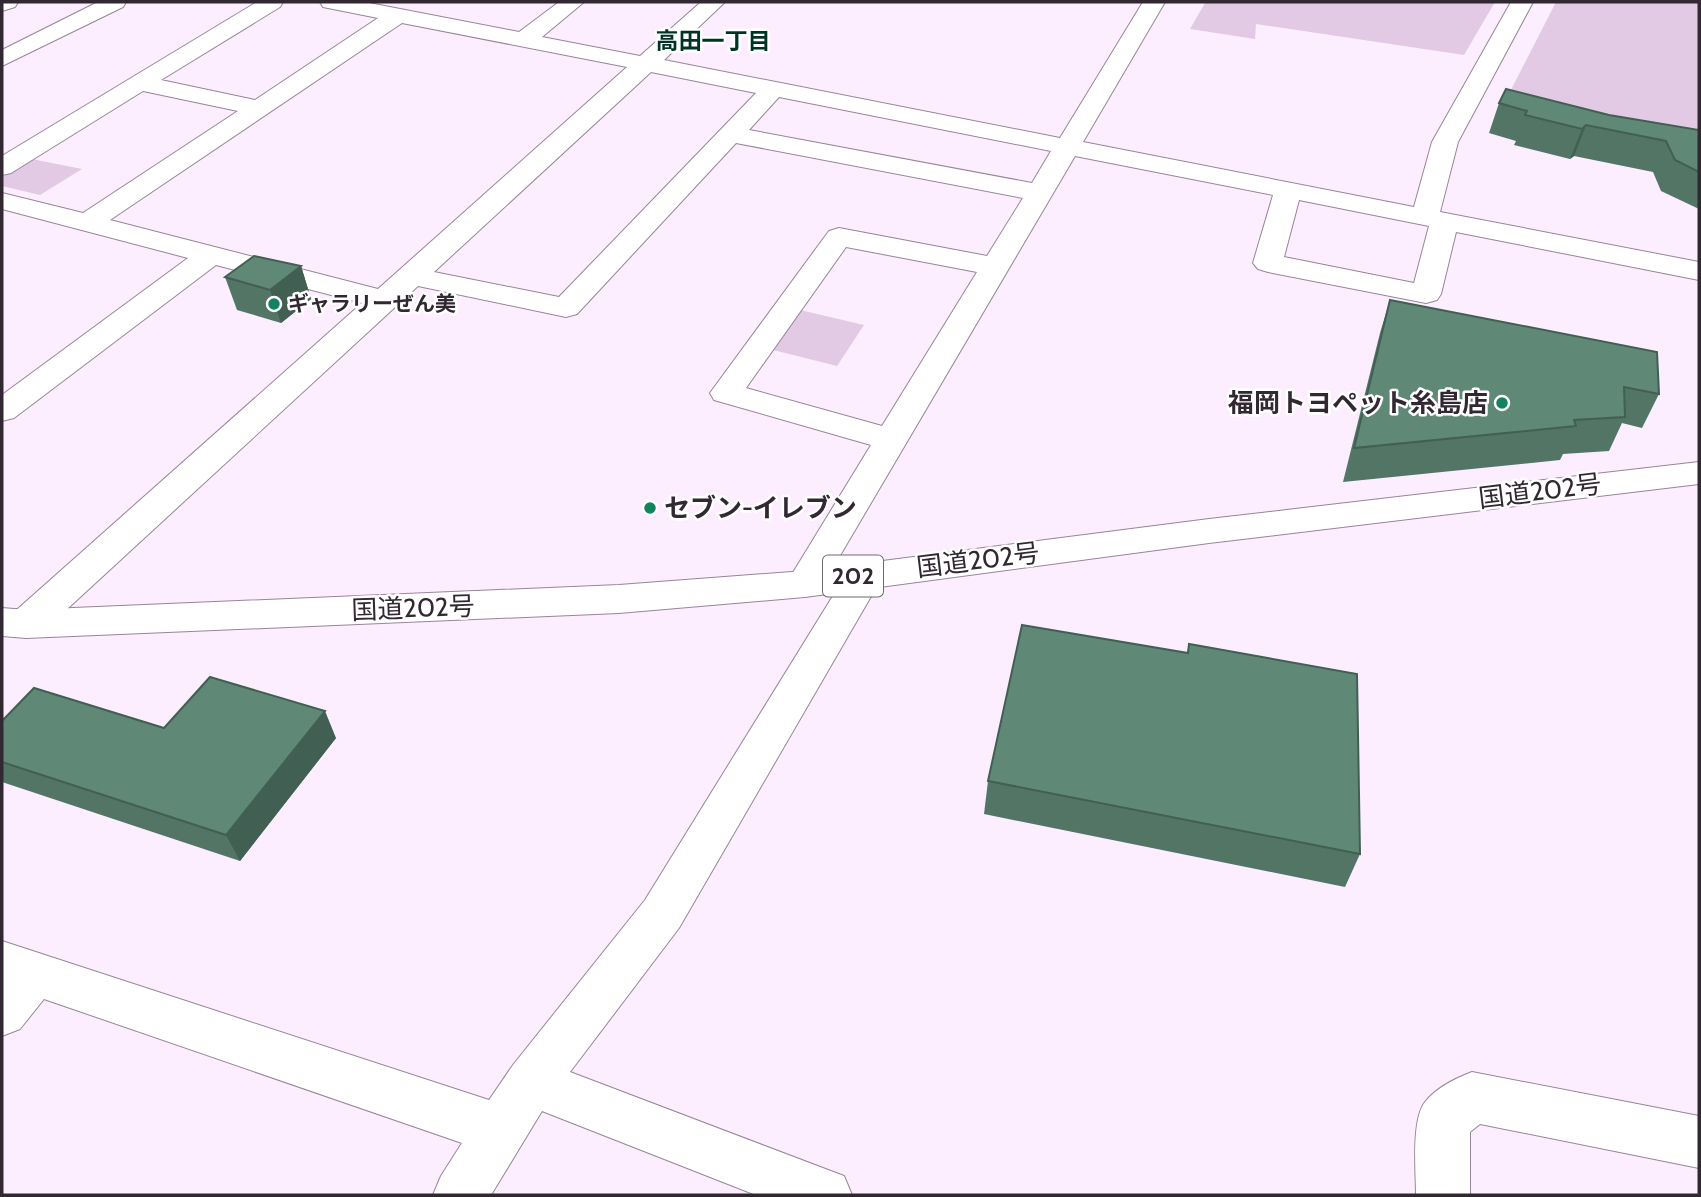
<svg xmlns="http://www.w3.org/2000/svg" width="1701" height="1197" font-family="Cabin,'Noto Sans JP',sans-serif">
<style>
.green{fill:#e2cae5}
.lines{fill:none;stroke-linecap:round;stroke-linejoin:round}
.minor-casing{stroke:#98849b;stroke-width:2}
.highway-casing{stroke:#98849b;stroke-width:2}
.minor{fill:#fff;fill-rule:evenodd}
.highway{fill:#fff;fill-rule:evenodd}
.wall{fill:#527565}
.shaded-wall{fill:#425f53}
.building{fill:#5f8876;stroke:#425f53;stroke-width:2}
.poi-dot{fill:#128260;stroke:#fff;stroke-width:2.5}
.labels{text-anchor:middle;stroke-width:5;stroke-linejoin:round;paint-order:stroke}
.far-poi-label{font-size:21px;font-weight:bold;fill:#312832;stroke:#fff;text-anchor:start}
.far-neighbourhood-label{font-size:23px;font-weight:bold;fill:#003323;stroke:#fff}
.shield{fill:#fff;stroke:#6f6870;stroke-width:2}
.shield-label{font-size:24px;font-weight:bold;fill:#312832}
.poi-label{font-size:26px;font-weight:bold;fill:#312832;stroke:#fff;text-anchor:end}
.street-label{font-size:26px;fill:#312832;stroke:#fff}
</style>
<rect width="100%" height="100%" fill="#fceefe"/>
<path class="green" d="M 1213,2 L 1495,2 L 1464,55 L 1256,24 L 1255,39 L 1190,29 L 1205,3 Z
M 1556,2 L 1699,2 L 1699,163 L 1496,119 Z
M 32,159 L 82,169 L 40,195 L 2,186 L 2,177 Z
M 796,309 L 864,325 L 837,366 L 769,349 Z"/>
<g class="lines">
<g class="minor-casing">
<path id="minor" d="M 2,2 L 18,2 L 15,7 L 2,11 Z
M 98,2 L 126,2 L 123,7 L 2,66 L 2,50 Z
M 257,2 L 283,2 L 280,7 L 161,80 L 255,100 L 378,18 L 323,7 L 320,2 L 364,2 L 519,32 L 559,2 L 584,2 L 542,37 L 640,56 L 701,2 L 725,2 L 664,60 L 1060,138 L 1143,2 L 1165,2 L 1083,142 L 1414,207 L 1432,142 L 1511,2 L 1533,2 L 1458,142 L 1440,212 L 1699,262 L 1699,280 L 1456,232 L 1441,294 L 1437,300 L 1426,303 L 1268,272 L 1258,269 L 1253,263 L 1273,195 L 1075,156 L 818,593 L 805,597 L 792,593 L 786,584 L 871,445 L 714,400 L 710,393 L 829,231 L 839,228 L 987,256 L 1023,198 L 736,143 L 577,314 L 566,317 L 418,286 L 40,634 L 26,638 L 12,634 L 6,624 L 12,614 L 362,303 L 216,265 L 14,418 L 2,421 L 2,395 L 188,258 L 2,209 L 2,193 L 83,213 L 238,111 L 143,91 L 11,173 L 2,175 L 2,156 ZM 402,23 L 627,67 L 378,289 L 110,220 ZM 651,72 L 756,93 L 559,297 L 434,272 ZM 779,97 L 1051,151 L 1032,183 L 749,130 ZM 1299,200 L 1429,226 L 1414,283 L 1284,257 ZM 846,247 L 977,272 L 882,426 L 746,388 Z
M 865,561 L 878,565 L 884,574 L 679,928 L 570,1072 L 844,1176 L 852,1195 L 756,1195 L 542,1111 L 491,1195 L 433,1195 L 441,1176 L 462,1143 L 44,999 L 20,1029 L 2,1036 L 2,941 L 489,1100 L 513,1065 L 645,900 L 852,565 Z
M 1472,1072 L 1699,1116 L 1699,1168 L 1480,1124 L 1470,1132 L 1470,1195 L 1416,1195 C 1416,1172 1411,1120 1425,1102 C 1436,1088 1456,1078 1472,1072 Z"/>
</g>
<g class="highway-casing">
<path id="highway" d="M 1699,462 L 1699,484 L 1209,543 L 805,597 L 619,613 L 26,638 L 2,636 L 2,608 L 26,610 L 619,585 L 805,571 L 1209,519 Z"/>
</g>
<use href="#minor" class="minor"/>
<use href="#highway" class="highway"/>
</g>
<path class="wall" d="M 1499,103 L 1609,115 L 1699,130 L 1699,209 L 1661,191 L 1653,172 L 1574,156 L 1570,159 L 1514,145 L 1516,141 L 1489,133 Z
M 301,266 L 311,299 L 281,323 L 237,310 L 225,277 Z
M 1390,300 L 1659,394 L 1642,428 L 1622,423 L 1609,451 L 1563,454 L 1560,460 L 1343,482 L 1380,333 Z
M 1189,644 L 1360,854 L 1345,887 L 984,814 L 988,781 L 1187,653 Z
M 2,721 L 164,728 L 336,738 L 240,861 L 2,782 Z"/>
<path class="shaded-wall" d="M 1586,125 L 1574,156 L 1570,159 L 1582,129 Z
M 301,266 L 311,299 L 281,323 L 270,290 Z
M 325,711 L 336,738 L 240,861 L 226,835 Z"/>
<path class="building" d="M 1506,89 L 1609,115 L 1699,130 L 1699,172 L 1675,160 L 1666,141 L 1586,125 L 1582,129 L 1525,115 L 1527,111 L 1499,103 Z
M 254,256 L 301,266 L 270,290 L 225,277 Z
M 1390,300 L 1657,352 L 1659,394 L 1624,387 L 1625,417 L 1574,420 L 1576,426 L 1354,448 Z
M 1022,625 L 1188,653 L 1189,644 L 1357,674 L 1360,854 L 988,781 Z
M 210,677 L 325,711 L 226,835 L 2,762 L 2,721 L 34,688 L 164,728 Z"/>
<g class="poi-dot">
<circle cx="274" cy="304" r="7"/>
<circle cx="1502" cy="403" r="7"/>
<circle cx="650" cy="508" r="7"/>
</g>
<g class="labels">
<g class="far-poi-label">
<text x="288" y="311">ギャラリーぜん美</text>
</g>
<g class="far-neighbourhood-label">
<text x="713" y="49">高田一丁目</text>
</g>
<rect class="shield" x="823" y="555.5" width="60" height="41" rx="5"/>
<g class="shield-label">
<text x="853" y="584">202</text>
</g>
<g class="poi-label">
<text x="1488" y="412">福岡トヨペット糸島店</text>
<text x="664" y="517" text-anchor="start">セブン-イレブン</text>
</g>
<g class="street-label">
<text transform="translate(1540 491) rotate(-7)" y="9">国道202号</text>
<text transform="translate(978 560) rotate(-7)" y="9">国道202号</text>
<text transform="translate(413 608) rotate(-2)" y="9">国道202号</text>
</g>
</g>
<rect width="1701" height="1197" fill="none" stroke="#312832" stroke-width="7"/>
</svg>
